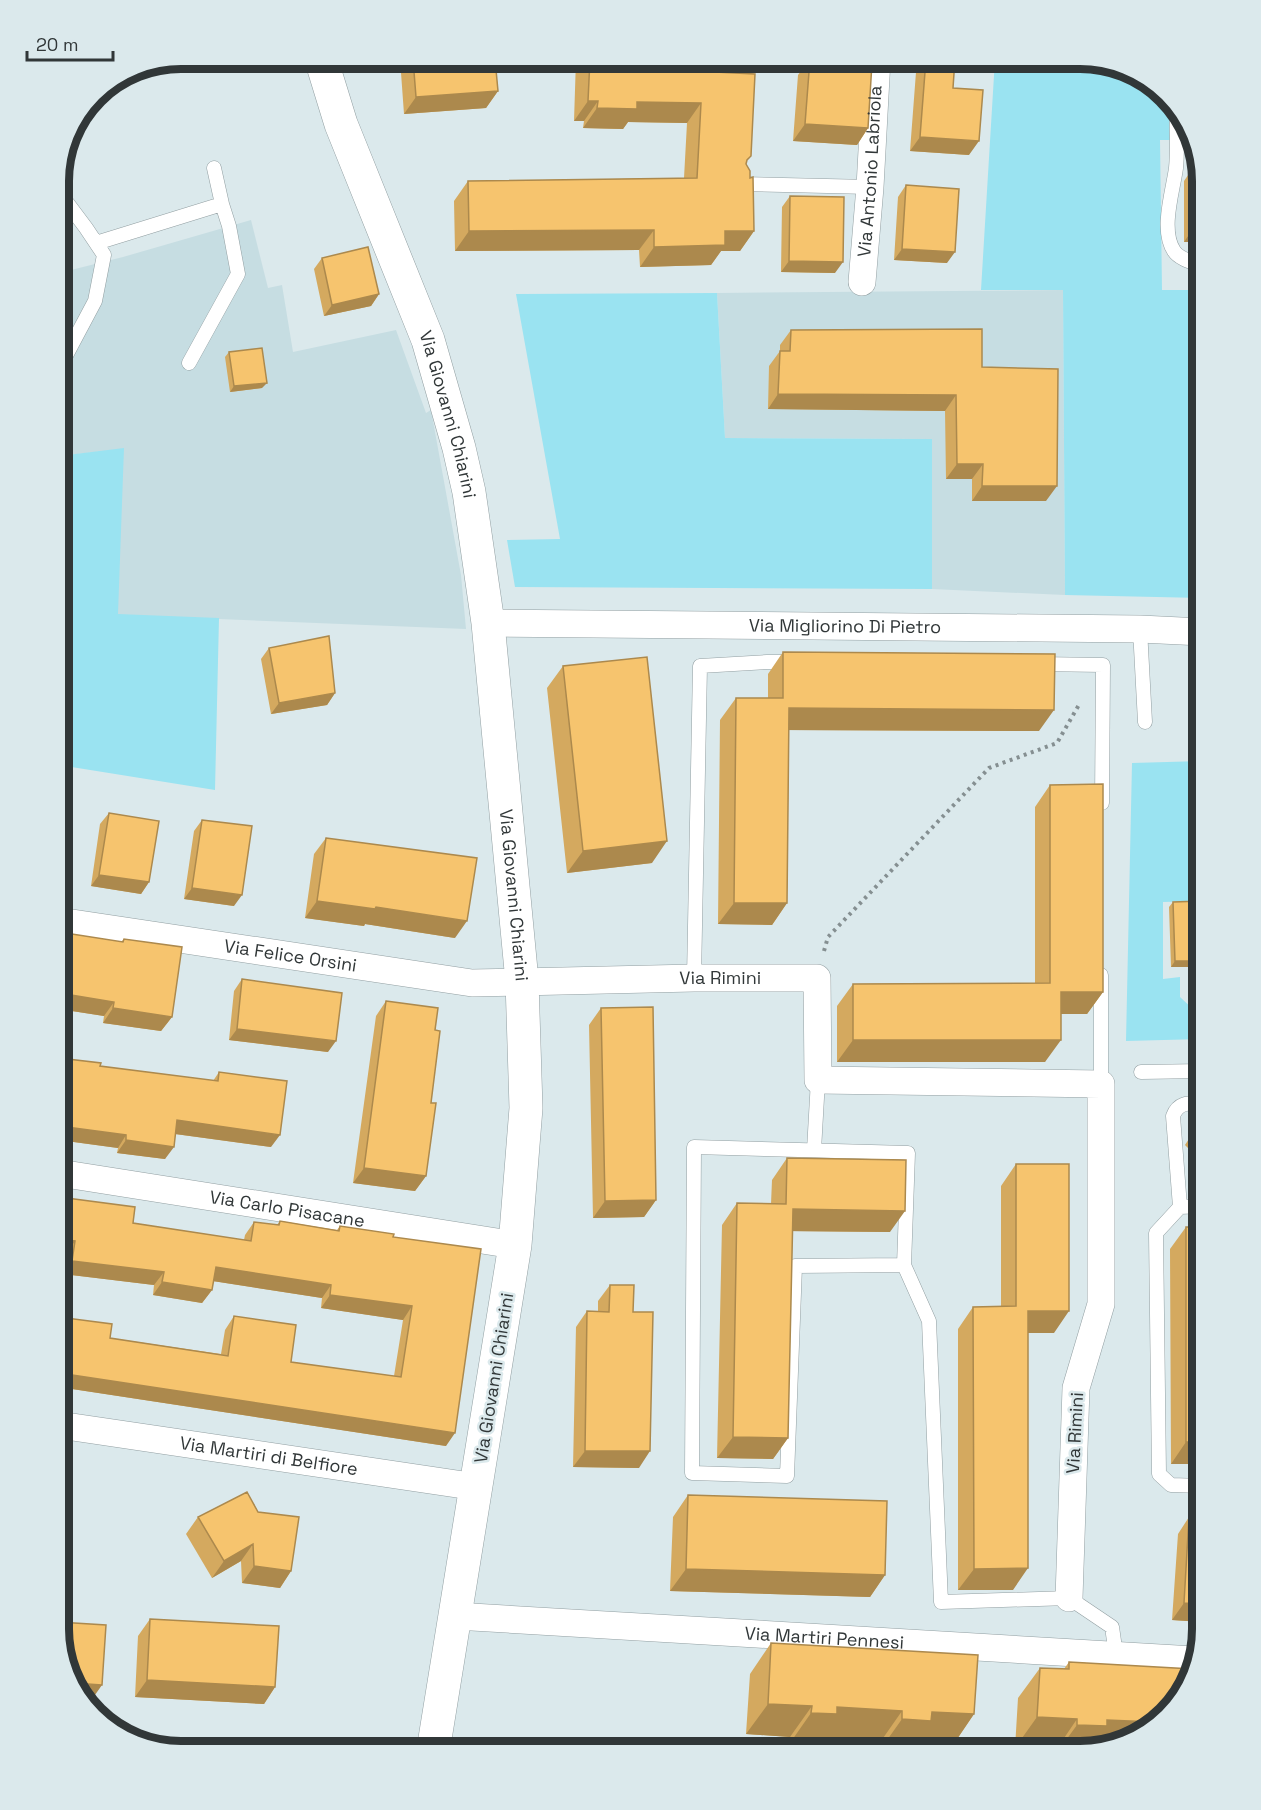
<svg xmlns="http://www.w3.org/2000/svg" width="1261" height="1810" font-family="'Space Grotesk',sans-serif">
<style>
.built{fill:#c6dde2}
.green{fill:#9ae3f1}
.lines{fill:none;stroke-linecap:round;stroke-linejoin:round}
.lane-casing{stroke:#929fa2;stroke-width:15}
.street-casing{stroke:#929fa2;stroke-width:28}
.secondary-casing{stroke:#929fa2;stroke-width:34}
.path{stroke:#858f91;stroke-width:4;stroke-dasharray:3 4.5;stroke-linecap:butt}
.lane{stroke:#fff;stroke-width:14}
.street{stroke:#fff;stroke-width:27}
.secondary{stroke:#fff;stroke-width:33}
.wall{fill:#d4a95f}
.shaded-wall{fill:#ac894d}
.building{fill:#f6c46e;stroke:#ac894d;stroke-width:1.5}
.labels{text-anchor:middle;stroke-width:5;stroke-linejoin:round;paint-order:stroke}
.street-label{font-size:18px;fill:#313738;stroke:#dbe9ec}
.rim{fill:none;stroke:#313738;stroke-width:8}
</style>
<rect width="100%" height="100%" fill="#dbe9ec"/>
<path class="built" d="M 251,220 L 268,288 L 282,285 L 293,352 L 396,330 L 426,413 L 431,410 L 461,575 L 466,629 L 117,615 L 123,449 L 59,456 L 59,273 L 123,257 Z
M 1063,290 L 1065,595 L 932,589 L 932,439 L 725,438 L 717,293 Z"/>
<path class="green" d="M 995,59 L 1087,59 L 1141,75 L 1186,120 L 1191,140 L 1160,140 L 1162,290 L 1202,290 L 1202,598 L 1065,595 L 1063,290 L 981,290 Z
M 717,293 L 725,438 L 932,439 L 932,589 L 515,587 L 507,540 L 560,539 L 516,294 Z
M 124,448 L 118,614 L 219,618 L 215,790 L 59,765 L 59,709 L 70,614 L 59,613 L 59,456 Z
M 1202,761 L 1202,901 L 1163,902 L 1163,979 L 1180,977 L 1180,997 L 1196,1012 L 1202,1011 L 1202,1039 L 1126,1041 L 1132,763 Z"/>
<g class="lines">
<g class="lane-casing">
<path id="lane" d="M 1177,111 C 1176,130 1178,149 1176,168 C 1173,191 1160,230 1174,251 C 1179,259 1194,263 1202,266
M 214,168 L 222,204
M 741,184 L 870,187
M 59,192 L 86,228 L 104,255 L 95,301 L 62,363
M 96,243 L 222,204 L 229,226 L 238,274 L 189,363
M 1140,629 L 1145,722
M 1038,664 L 1103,665 L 1102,803
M 694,978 L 700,666 L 767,662 L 794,662
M 1141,1072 L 1202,1071
M 1101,1084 L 1101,975
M 694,1147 L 908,1153 L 904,1265 L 795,1266 L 787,1476 L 692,1473 Z
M 814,1150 L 818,1080
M 1180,1207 L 1202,1206
M 904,1265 L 929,1321 L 941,1602 L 1069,1598 L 1112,1627 L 1116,1655
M 1202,1486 L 1171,1485 L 1159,1474 L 1156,1233 L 1180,1207 L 1173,1116 C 1178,1102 1189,1103 1202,1103"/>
</g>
<g class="street-casing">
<g id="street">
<path id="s1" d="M 862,282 L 870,187 L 877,59"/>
<path id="s2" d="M 488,623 L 1140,629 L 1202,632"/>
<path id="s3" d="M 59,921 L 472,983 L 694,978 L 817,978 L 818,1080 L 1101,1084 L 1101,1304 L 1076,1388 L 1069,1598"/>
<path id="s4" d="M 59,1173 L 515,1245"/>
<path id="s5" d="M 59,1425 L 477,1487"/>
<path id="s6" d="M 455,1616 L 1194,1660"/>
</g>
</g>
<g class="secondary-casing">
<g id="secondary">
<path id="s7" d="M 321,59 L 341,124 L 428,340 L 459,448 L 469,492 L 488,623 L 522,981 L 526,1108 L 515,1245 L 433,1751"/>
</g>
</g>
<path class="path" d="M 824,951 L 828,937 L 989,768 L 1057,743 L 1080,703"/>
<use href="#lane" class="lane"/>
<use href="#street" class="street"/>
<use href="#secondary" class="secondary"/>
</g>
<path class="wall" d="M 400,59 L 495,59 L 498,91 L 486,108 L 404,114 Z
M 576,59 L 674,59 L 674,70 L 755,74 L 746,164 L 750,178 L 754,231 L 740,251 L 721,251 L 711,265 L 640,267 L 639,250 L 455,251 L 454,201 L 468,181 L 684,178 L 687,123 L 628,122 L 623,129 L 583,128 L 584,121 L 574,121 Z
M 810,59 L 868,128 L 857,145 L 793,141 L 798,75 Z
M 917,59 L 955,59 L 953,88 L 969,155 L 910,151 Z
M 1197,162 L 1203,181 L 1203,242 L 1184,242 L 1184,181 Z
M 906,185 L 947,263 L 894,260 L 898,197 Z
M 790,196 L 835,273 L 781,272 L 782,207 Z
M 322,258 L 379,294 L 371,306 L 324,316 L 314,269 Z
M 791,330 L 982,367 L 1046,501 L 972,501 L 972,479 L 946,479 L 945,411 L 768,409 L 769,366 L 780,351 L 780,345 Z
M 229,352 L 262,388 L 230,392 L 225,357 Z
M 269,648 L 335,693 L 327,705 L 271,714 L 261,659 Z
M 783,652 L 1039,731 L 789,730 L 787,903 L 772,925 L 718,924 L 720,720 L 736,698 L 768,698 L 768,674 Z
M 563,666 L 652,863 L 567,873 L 547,688 Z
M 1050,785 L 1103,992 L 1087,1014 L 1061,1014 L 1045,1062 L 837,1062 L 837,1006 L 853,984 L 1035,983 L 1035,807 Z
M 109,813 L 149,882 L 141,894 L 91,886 L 100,824 Z
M 202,820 L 234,906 L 184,899 L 194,831 Z
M 326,838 L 455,938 L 365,924 L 364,926 L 305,918 L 314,854 Z
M 1202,901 L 1202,1004 L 1190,992 L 1189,967 L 1171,967 L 1169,907 L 1173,902 Z
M 59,932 L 121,942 L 124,939 L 172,1017 L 161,1031 L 103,1023 L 104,1016 L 59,1009 Z
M 242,979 L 328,1052 L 229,1040 L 234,991 Z
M 386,1001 L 431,1103 L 426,1176 L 415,1191 L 353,1183 L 376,1016 Z
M 601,1008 L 656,1200 L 644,1217 L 593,1218 L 589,1025 Z
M 59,1058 L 100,1066 L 213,1081 L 219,1072 L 271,1147 L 175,1134 L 165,1159 L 117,1153 L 118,1148 L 59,1140 Z
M 1202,1111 L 1202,1170 L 1197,1170 L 1197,1157 L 1185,1145 L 1196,1128 L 1196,1120 Z
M 787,1158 L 890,1232 L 792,1231 L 788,1438 L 773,1459 L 717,1458 L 722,1225 L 737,1203 L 771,1204 L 772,1180 Z
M 1016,1164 L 1054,1333 L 1028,1333 L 1013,1590 L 958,1590 L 958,1329 L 973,1307 L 1001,1307 L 1001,1186 Z
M 59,1197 L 133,1223 L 244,1240 L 245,1235 L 254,1222 L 277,1225 L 280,1221 L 337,1230 L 340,1226 L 393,1237 L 481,1249 L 446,1446 L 59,1387 L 59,1317 L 110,1338 L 221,1354 L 225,1330 L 234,1316 L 291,1362 L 394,1376 L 403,1320 L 321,1308 L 322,1298 L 213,1281 L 212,1290 L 202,1303 L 153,1295 L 154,1285 L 63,1274 L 66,1255 L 59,1254 Z
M 1186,1227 L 1202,1464 L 1171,1464 L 1170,1249 Z
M 610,1285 L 633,1312 L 639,1468 L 573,1467 L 576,1327 L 587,1311 L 598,1311 L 598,1301 Z
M 247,1492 L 291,1571 L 280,1588 L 242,1583 L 241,1561 L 212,1578 L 186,1534 L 198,1517 Z
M 688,1495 L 885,1575 L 870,1597 L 670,1591 L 673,1517 Z
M 1189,1517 L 1202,1518 L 1202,1622 L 1172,1620 L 1178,1534 Z
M 150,1619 L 275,1687 L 264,1704 L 135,1697 L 138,1636 Z
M 771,1643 L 974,1714 L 953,1745 L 915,1743 L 910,1751 L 880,1750 L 881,1741 L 820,1738 L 815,1745 L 790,1743 L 790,1737 L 746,1734 L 750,1674 Z
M 1069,1662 L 1192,1669 L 1080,1751 L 1056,1751 L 1056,1750 L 1015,1748 L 1018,1698 L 1040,1668 L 1064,1669 Z"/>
<path class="shaded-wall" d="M 498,91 L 486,108 L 404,114 L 416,97 Z
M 588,101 L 598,101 L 584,121 L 574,121 Z
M 637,102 L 701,103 L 687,123 L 628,122 L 623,129 L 583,128 L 597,108 Z
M 805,124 L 868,128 L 857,145 L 793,141 Z
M 920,137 L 979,141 L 969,155 L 910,151 Z
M 1199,220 L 1203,220 L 1203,242 L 1184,242 Z
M 654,230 L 639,250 L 455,251 L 469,231 Z
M 725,231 L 754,231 L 740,251 L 721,251 L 711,265 L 640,267 L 654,247 Z
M 902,249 L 955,252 L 947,263 L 894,260 Z
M 789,261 L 843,262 L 835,273 L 781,272 Z
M 379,294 L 371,306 L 324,316 L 332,305 Z
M 267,383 L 262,388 L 230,392 L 234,386 Z
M 778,394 L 956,395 L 945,411 L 768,409 Z
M 957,464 L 983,464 L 972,479 L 946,479 Z
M 982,486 L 1057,486 L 1046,501 L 972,501 Z
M 335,693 L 327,705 L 271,714 L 279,703 Z
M 789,708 L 1054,710 L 1039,731 L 774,730 Z
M 667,841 L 652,863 L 567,873 L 583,851 Z
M 99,875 L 149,882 L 141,894 L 91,886 Z
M 192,888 L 242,895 L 234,906 L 184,899 Z
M 317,901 L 376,907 L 467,921 L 455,938 L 365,924 L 364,926 L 305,918 Z
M 734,903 L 787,903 L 772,925 L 718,924 Z
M 1175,961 L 1193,961 L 1189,967 L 1171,967 Z
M 1061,992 L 1103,992 L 1087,1014 L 1046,1014 Z
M 59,993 L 114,1002 L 104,1016 L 59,1009 Z
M 113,1008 L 172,1017 L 161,1031 L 103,1023 Z
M 237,1029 L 336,1041 L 328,1052 L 229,1040 Z
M 853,1040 L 1061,1040 L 1045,1062 L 837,1062 Z
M 177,1120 L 280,1135 L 271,1147 L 168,1133 Z
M 59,1126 L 126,1135 L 118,1148 L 59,1140 Z
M 126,1140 L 174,1147 L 165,1159 L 117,1153 Z
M 1202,1163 L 1202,1170 L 1197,1170 Z
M 364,1168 L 426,1176 L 415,1191 L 353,1183 Z
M 656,1200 L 644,1217 L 593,1218 L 605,1201 Z
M 793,1209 L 905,1211 L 890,1232 L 777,1231 Z
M 59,1239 L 75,1241 L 66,1255 L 59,1254 Z
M 72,1261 L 164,1272 L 154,1285 L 63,1274 Z
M 216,1267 L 331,1285 L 322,1298 L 206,1280 Z
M 162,1282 L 212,1290 L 202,1303 L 153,1295 Z
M 330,1295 L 412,1306 L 403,1320 L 321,1308 Z
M 1028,1311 L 1069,1311 L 1054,1333 L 1013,1333 Z
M 59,1373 L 455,1433 L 446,1446 L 59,1387 Z
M 733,1437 L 788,1438 L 773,1459 L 717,1458 Z
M 1186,1442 L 1202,1442 L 1202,1464 L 1171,1464 Z
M 585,1451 L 650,1451 L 639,1468 L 573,1467 Z
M 253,1544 L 241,1561 L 212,1578 L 224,1561 Z
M 254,1566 L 291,1571 L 280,1588 L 242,1583 Z
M 1028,1568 L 1013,1590 L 958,1590 L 974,1569 Z
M 686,1569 L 885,1575 L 870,1597 L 670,1591 Z
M 1184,1603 L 1202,1604 L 1202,1622 L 1172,1620 Z
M 147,1680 L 275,1687 L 264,1704 L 135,1697 Z
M 73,1683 L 102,1685 L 90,1702 L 86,1701 L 75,1690 Z
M 768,1704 L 812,1706 L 790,1737 L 746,1734 Z
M 837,1707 L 902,1711 L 881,1741 L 820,1738 L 815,1745 L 790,1743 L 811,1713 Z
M 932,1712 L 974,1714 L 953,1745 L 915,1743 L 910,1751 L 880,1750 L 902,1719 Z
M 1037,1717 L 1077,1719 L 1056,1750 L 1015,1748 Z
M 1107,1720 L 1154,1722 L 1141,1735 L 1080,1751 L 1058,1751 L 1077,1725 Z"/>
<path class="building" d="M 413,59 L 495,59 L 498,91 L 416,97 Z
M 590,59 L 674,59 L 674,70 L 755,74 L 751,156 L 747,160 L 746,164 L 750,171 L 750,178 L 753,177 L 754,231 L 725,231 L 725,245 L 654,247 L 654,230 L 469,231 L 468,181 L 697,178 L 701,103 L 637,102 L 637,109 L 597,108 L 598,101 L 588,101 Z
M 810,59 L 872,63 L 868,128 L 805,124 Z
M 926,59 L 955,59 L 953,88 L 983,90 L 979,141 L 920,137 Z
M 1199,168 L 1203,181 L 1203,220 L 1199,220 Z
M 906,185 L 959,189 L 955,252 L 902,249 Z
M 790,196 L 844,197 L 843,262 L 789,261 Z
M 368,247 L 379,294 L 332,305 L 322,258 Z
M 982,329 L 982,367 L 1058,369 L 1057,486 L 982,486 L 983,464 L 957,464 L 956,395 L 778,394 L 780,351 L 790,351 L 791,330 Z
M 262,348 L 267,383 L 234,386 L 229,352 Z
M 329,636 L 335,693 L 279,703 L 269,648 Z
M 783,652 L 1055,654 L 1054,710 L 789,708 L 787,903 L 734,903 L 736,698 L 783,698 Z
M 647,657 L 667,841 L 583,851 L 563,666 Z
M 1103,784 L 1103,992 L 1061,992 L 1061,1040 L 853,1040 L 853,984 L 1050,983 L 1050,785 Z
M 59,792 L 62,792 L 59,814 Z
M 109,813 L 159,821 L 149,882 L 99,875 Z
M 202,820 L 252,826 L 242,895 L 192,888 Z
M 326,838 L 477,858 L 467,921 L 376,907 L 375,909 L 317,901 Z
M 1202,901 L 1202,995 L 1194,986 L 1193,961 L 1175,961 L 1173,902 Z
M 59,932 L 123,942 L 124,939 L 182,947 L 172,1017 L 113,1008 L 114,1002 L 59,993 Z
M 242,979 L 342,993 L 336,1041 L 237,1029 Z
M 386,1001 L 438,1008 L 435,1030 L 440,1031 L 431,1103 L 436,1103 L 426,1176 L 364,1168 Z
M 653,1007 L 656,1200 L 605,1201 L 601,1008 Z
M 59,1058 L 101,1063 L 100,1066 L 218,1081 L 219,1072 L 287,1081 L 280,1135 L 177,1120 L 174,1147 L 126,1140 L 126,1135 L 59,1126 Z
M 787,1158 L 906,1160 L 905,1211 L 793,1209 L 788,1438 L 733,1437 L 737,1203 L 786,1204 Z
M 1016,1164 L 1069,1164 L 1069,1311 L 1028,1311 L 1028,1568 L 974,1569 L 973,1307 L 1016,1306 Z
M 59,1197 L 135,1207 L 133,1223 L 251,1241 L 254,1222 L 279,1225 L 280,1221 L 339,1231 L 340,1226 L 394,1234 L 393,1237 L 481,1249 L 455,1433 L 59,1373 L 59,1317 L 112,1324 L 110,1338 L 228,1356 L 234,1316 L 296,1325 L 291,1362 L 401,1377 L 412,1306 L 330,1295 L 331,1285 L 216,1267 L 212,1290 L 162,1282 L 164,1272 L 72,1261 L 75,1241 L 59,1239 Z
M 1186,1227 L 1202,1227 L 1202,1442 L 1186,1442 Z
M 610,1285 L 634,1285 L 633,1312 L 653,1312 L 650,1451 L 585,1451 L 587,1311 L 609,1312 Z
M 247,1492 L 258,1512 L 299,1517 L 291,1571 L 254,1566 L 253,1544 L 224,1561 L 198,1517 Z
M 688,1495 L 887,1501 L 885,1575 L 686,1569 Z
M 1189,1517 L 1202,1518 L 1202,1604 L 1184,1603 Z
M 150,1619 L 279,1626 L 275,1687 L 147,1680 Z
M 58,1622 L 106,1625 L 102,1685 L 73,1683 L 58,1629 Z
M 771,1643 L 978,1655 L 974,1714 L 932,1712 L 931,1721 L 902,1719 L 902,1711 L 837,1707 L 837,1714 L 811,1713 L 812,1706 L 768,1704 Z
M 1069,1662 L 1192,1669 L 1186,1690 L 1154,1722 L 1107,1720 L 1107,1726 L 1077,1725 L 1077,1719 L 1037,1717 L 1040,1668 L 1069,1669 Z
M 651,1747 L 695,1751 L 650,1751 Z"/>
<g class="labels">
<g class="street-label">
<text dy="6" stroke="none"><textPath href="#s1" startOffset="111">Via Antonio Labriola</textPath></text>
<text dy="6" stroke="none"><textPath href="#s7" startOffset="378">Via Giovanni Chiarini</textPath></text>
<text dy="6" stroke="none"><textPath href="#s2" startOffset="357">Via Migliorino Di Pietro</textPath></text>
<text dy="6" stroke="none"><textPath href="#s7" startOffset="864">Via Giovanni Chiarini</textPath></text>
<text dy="6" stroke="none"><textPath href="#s3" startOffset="234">Via Felice Orsini</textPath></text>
<text dy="6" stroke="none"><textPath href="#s3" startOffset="666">Via Rimini</textPath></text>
<text dy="6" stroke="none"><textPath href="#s4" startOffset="231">Via Carlo Pisacane</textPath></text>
<text transform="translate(494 1378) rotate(-81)" y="6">Via Giovanni Chiarini</text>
<text transform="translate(1075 1433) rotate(-87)" y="6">Via Rimini</text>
<text dy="6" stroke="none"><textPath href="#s5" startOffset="212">Via Martiri di Belfiore</textPath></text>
<text dy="6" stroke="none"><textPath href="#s6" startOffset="370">Via Martiri Pennesi</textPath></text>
</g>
</g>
<path d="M0 0H1261V1810H0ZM181 69H1080A112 112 0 0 1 1192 181V1629A112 112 0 0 1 1080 1741H181A112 112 0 0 1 69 1629V181A112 112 0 0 1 181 69Z" fill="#dbe9ec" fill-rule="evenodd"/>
<path class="rim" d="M181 69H1080A112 112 0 0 1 1192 181V1629A112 112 0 0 1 1080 1741H181A112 112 0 0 1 69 1629V181A112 112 0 0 1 181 69Z"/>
<path d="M27 51v9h86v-9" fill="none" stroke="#313738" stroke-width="3"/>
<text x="36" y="51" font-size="18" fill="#313738" stroke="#dbe9ec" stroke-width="4.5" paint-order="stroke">20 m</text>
</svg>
